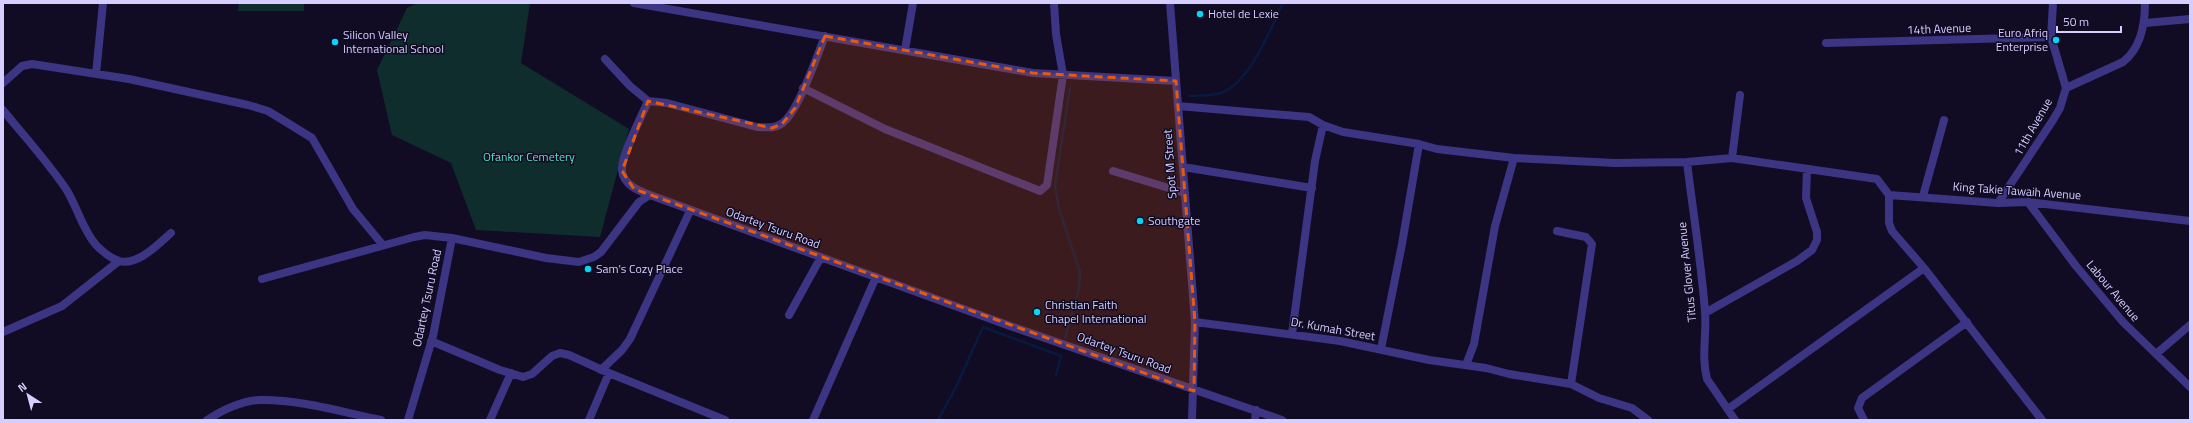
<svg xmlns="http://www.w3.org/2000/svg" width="2193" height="423" font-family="'Titillium Web',sans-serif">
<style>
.green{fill:#0f2d2d}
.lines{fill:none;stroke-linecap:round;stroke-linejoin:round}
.stream{stroke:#071a41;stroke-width:2.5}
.minor{stroke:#3b3584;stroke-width:8}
.marked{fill:#e8590c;fill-opacity:0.2;stroke:#e8590c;stroke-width:3;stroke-dasharray:8 5;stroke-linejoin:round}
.poi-dot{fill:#00d8f9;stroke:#110c23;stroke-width:1.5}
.labels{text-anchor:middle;stroke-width:3;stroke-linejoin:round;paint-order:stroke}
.poi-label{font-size:12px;fill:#d5ceff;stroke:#110c23;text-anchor:start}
.street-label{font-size:12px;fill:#d5ceff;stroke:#110c23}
.park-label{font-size:12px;fill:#54e5c6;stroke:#110c23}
</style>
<rect width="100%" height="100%" fill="#110c23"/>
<path class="green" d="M 239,3 L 304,3 L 304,11 L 238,11 Z
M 417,3 L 530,3 L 521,63 L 629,129 L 600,237 L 476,230 L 451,163 L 392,135 L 377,70 L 407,8 Z"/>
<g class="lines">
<path class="stream" d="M 1190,96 C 1199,95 1212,96 1221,93 C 1249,84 1271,28 1283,3
M 1065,338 L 1079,288 L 1080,272 L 1059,209 L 1055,186 L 1070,88
M 938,420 L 956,387 L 983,327 L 1061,356 L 1056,375"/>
<path class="minor" d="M 634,3 L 1033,73 L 1176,81
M 1170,3 L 1195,322 L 1192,420
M 2053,3 L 2051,37 L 2066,88
M 2145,23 L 2190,19
M 1826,43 L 2051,37
M 905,50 L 913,3
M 605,59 L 630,86 L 648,101 L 667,103 L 757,127 C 766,127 773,129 781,124 C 797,115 817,56 825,36
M 96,74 L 103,3
M 3,83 L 22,66 L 32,64 L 129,79 L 248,105 L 268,111 L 312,138 L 353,209 L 382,244
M 803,88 L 885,129 L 1040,191 L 1047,185 L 1063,75 L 1056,34 L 1054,3
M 648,101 C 642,116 621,155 622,170 C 623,185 639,191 650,195
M 1178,106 L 1309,117 L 1323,125
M 3,110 C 24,136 47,161 66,189 C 77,206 82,229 96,245 C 102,251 110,258 119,261 C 138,266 158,244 171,233
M 1732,158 L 1740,95
M 1687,162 C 1693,212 1701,261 1705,311 C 1707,334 1701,356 1707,379 L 1735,420
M 1183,167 L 1312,188
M 1113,171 L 1185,193
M 1889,195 L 1998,203 L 2028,202 L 2190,221
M 1923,196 L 1944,120
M 2028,202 L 2076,266 L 2123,322 L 2190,387
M 1998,203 L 2053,120 L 2060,108 L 2066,88 L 2123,62 C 2141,48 2145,25 2145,3
M 1557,231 L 1586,237 L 1592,244 L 1571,384
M 262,279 L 414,237 L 425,235 L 452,238
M 1705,313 L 1797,261 L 1812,250 L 1817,240 L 1817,232 L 1806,198 L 1807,169
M 789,315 L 821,257
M 1195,322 L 1340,341 L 1429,360 L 1486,368 L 1509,374 L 1571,384 L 1599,398 L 1632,408 L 1648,420
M 3,332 L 62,306 L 119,261
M 1292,334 L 1315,161 L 1323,125 L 1343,132 L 1419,144 L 1437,149 L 1514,158 L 1615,163 L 1687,162 L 1732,158 L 1877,179 L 1889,195 L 1889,223 L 1892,231 L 1924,268 L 2042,420
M 431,341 L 500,370 L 523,377 L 532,374 L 552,356 L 560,353 L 569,355 L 609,373 L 725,420
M 1381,349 L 1402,244 L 1419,144
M 2156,354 L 2190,325
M 1466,365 L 1474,344 L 1495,226 L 1514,158
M 601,370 L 622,350 L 630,339 L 690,211
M 1728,409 L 1924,268
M 207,420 C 221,411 241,401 259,400 C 299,399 342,412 381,420
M 408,420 L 433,336 L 452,238 L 546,258 L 579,262 L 594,257 L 601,252 L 639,202 L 650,195 L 1010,326 L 1282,420
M 490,420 L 511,373
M 589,420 L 609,373
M 813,420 L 876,277
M 1255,420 L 1256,410
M 1864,420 L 1858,408 L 1862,398 L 1967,322"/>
</g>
<path class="marked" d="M 825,36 L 1033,73 L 1176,81 L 1195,322 L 1194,391 L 634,189 L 622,171 L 648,101 L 772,128 L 782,124 L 795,108 Z"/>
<g class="poi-dot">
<circle cx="1200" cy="14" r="4"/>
<circle cx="2056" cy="40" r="4"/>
<circle cx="335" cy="42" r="4"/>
<circle cx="1140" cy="221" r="4"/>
<circle cx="588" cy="269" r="4"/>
<circle cx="1037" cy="312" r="4"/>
</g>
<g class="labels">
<g class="poi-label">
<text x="1208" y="18">Hotel de Lexie</text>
<text x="2048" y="37" text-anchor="end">Euro Afriq<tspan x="2048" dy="14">Enterprise</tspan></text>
<text x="343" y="39">Silicon Valley<tspan x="343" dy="14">International School</tspan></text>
<text x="1148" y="225">Southgate</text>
<text x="596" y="273">Sam's Cozy Place</text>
<text x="1045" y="309">Christian Faith<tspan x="1045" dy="14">Chapel International</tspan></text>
</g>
<g class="street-label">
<text transform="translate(1939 29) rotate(-2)" y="4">14th Avenue</text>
<text transform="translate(2033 127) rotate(-60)" y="4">11th Avenue</text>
<text transform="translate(1170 164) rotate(-94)" y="4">Spot M Street</text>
<text transform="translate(2017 191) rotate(4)" y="4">King Takie Tawaih Avenue</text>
<text transform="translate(773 228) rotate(20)" y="4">Odartey Tsuru Road</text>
<text transform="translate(1687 272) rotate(-96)" y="4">Titus Glover Avenue</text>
<text transform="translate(2113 291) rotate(50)" y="4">Labour Avenue</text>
<text transform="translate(427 298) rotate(-78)" y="4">Odartey Tsuru Road</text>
<text transform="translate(1333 329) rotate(10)" y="4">Dr. Kumah Street</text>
<text transform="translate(1124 353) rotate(20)" y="4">Odartey Tsuru Road</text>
</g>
<g class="park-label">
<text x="529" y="161">Ofankor Cemetery</text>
</g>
</g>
<rect width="2193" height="423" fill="none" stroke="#d5ceff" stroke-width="8"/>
<g transform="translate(28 395) rotate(324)" stroke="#110c23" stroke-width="3" paint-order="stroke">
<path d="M0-3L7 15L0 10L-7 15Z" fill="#d5ceff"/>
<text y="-6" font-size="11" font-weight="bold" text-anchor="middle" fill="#d5ceff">N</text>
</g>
<path d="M2057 26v6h64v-6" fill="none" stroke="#d5ceff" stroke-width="2"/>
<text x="2063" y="26" font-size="12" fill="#d5ceff" stroke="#110c23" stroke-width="3" paint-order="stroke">50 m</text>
</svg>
